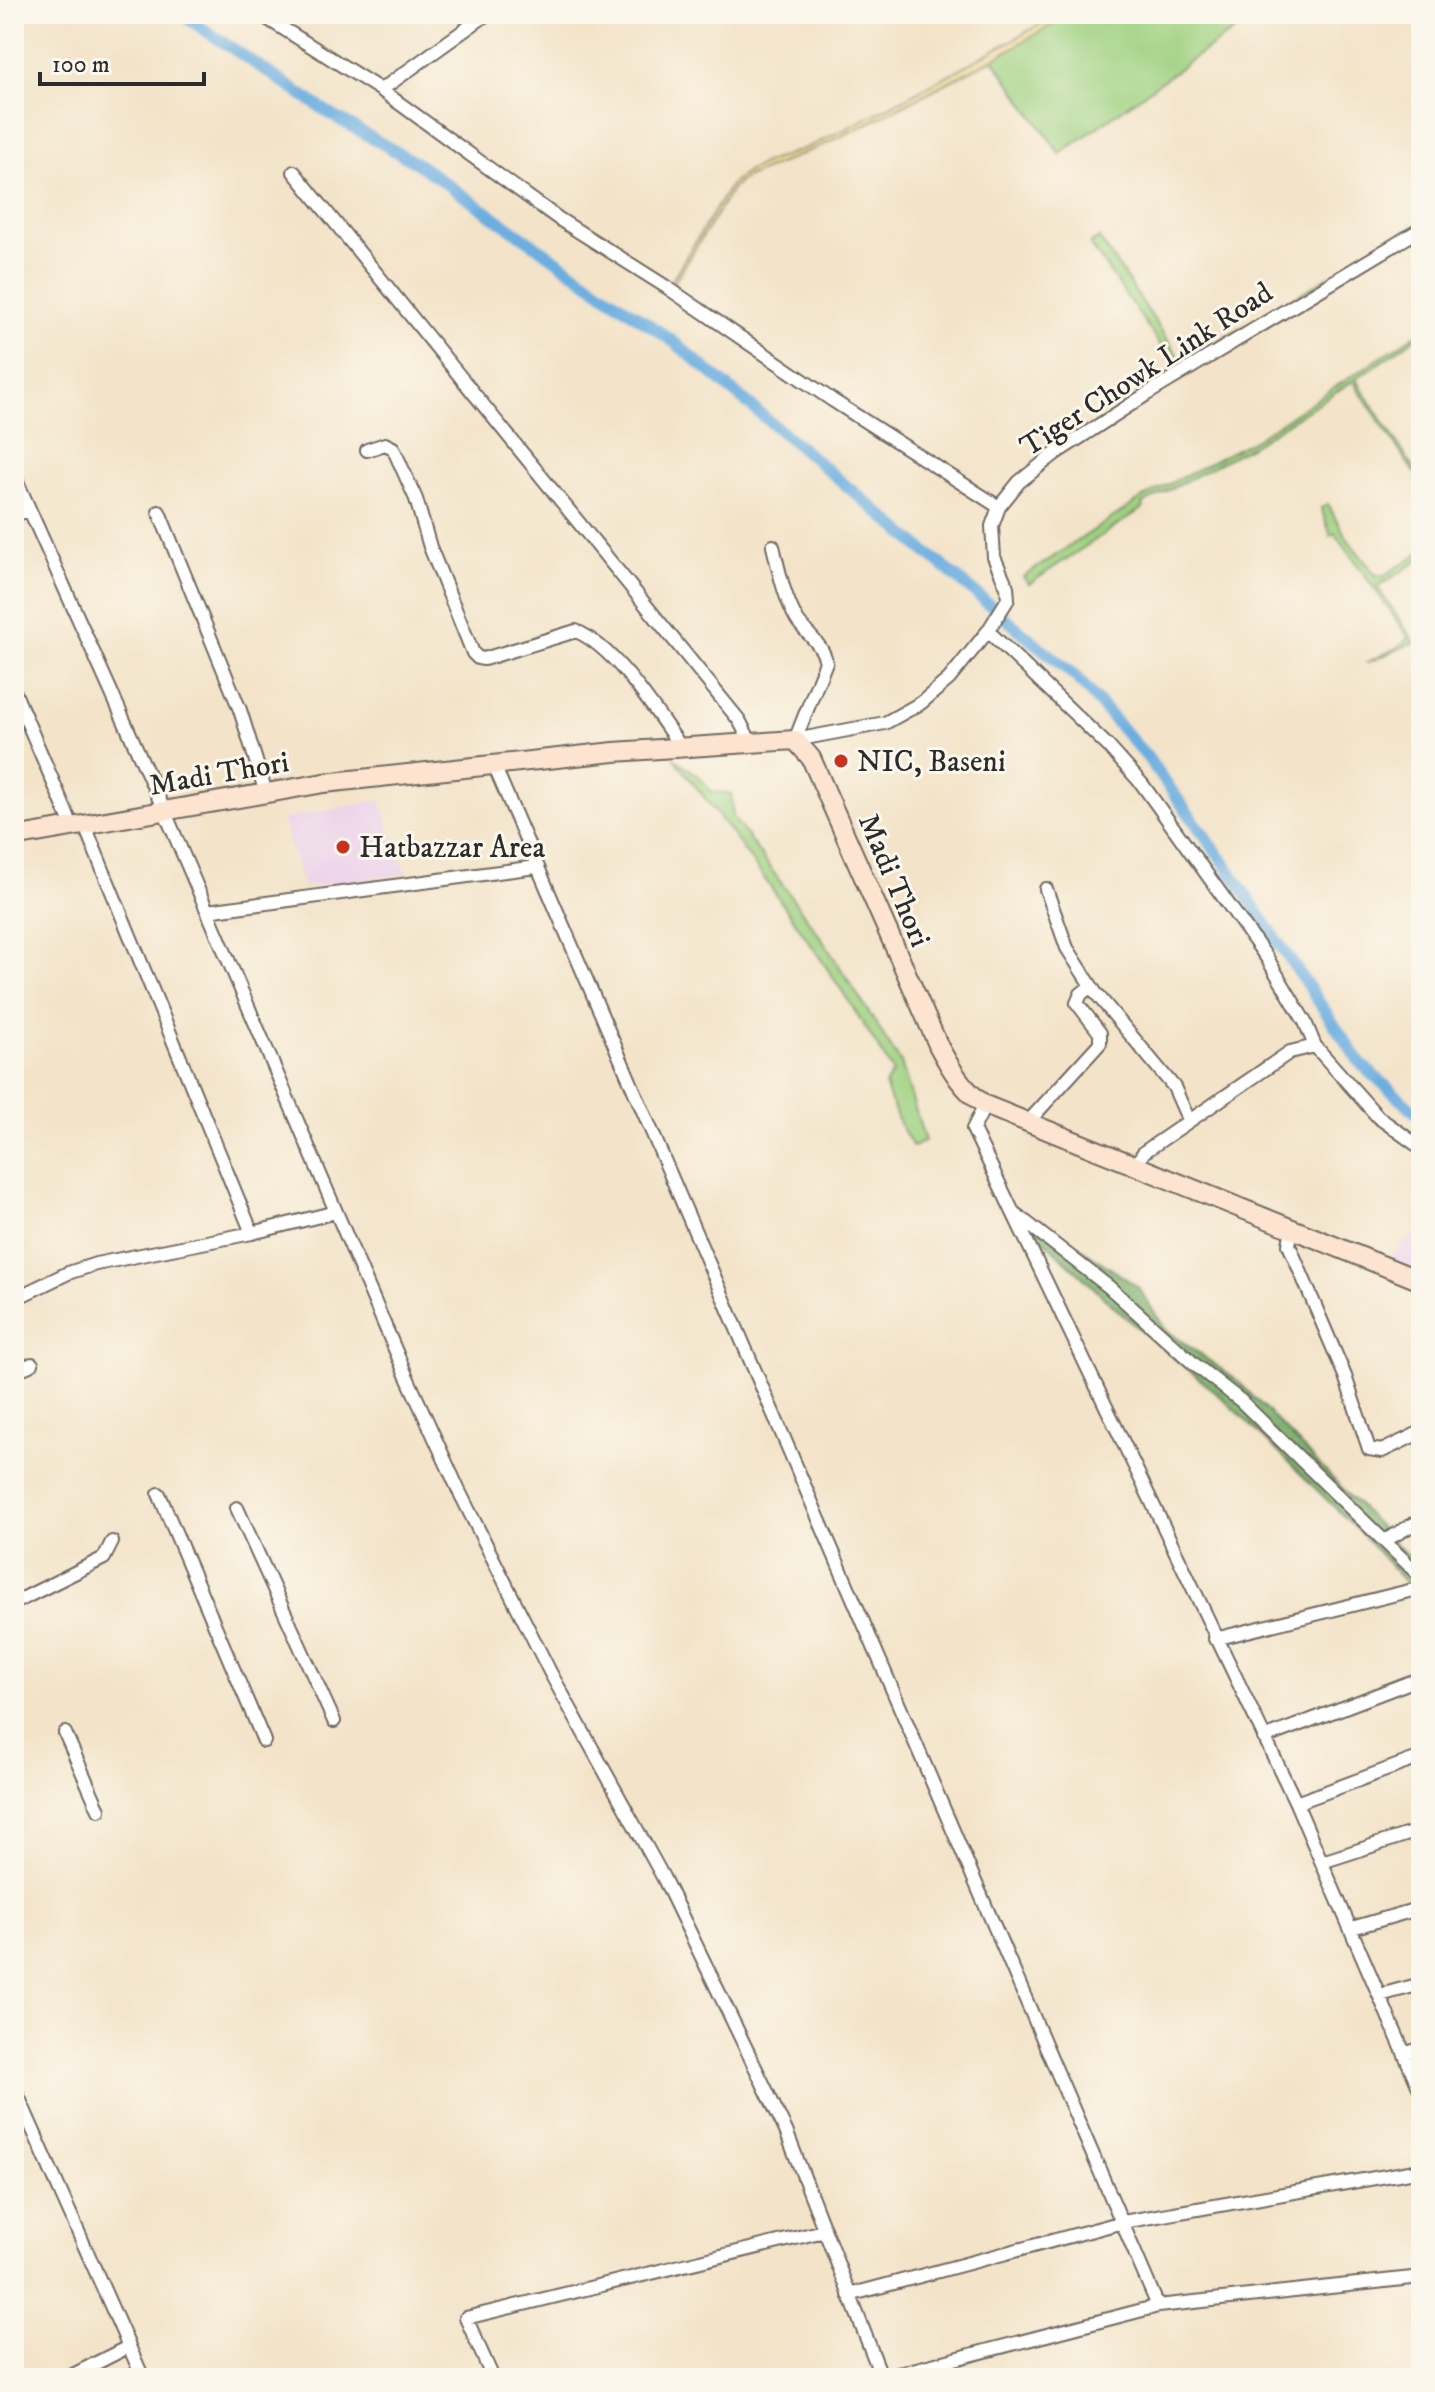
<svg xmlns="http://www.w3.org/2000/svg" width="1435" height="2392" font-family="'IM FELL DW Pica',serif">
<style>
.built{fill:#ecd1ea}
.green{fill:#9dd07f;stroke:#647e55;stroke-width:2}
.forest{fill:#7eb26e;stroke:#546e4c;stroke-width:2}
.sand{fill:#eeda9e;stroke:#8c8264;stroke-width:2}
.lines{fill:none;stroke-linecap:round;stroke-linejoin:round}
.canal{stroke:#6caee0;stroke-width:12}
.minor-casing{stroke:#716b62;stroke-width:16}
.secondary-casing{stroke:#716b62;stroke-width:22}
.minor{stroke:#fff;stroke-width:12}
.secondary{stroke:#fde4d0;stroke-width:18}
.poi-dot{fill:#c8321e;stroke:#fbf7ec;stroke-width:3}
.labels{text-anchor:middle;stroke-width:6;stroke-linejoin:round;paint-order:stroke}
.street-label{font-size:30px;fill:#2b2b2b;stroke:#fbf7ec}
.poi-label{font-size:30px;fill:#2b2b2b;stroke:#fbf7ec;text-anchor:start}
</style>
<rect width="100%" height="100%" fill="#fbf7ec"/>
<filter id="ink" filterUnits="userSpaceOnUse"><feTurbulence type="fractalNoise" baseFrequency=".0125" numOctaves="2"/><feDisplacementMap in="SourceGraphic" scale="16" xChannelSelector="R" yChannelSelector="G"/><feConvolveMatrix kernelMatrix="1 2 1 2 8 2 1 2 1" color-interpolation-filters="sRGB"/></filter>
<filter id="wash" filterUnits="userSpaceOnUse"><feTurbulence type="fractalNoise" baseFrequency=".006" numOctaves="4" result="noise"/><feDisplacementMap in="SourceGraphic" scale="32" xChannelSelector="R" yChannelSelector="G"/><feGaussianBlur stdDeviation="1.8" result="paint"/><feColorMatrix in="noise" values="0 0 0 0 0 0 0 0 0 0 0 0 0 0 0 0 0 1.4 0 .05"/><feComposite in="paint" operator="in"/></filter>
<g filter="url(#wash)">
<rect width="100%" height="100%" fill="#f3e3c8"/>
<path class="built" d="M 380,800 L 406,874 L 303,887 L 282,819 Z
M 1421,1227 L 1421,1272 L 1386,1259 L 1417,1232 Z"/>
<path class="green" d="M 1070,14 L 1260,14 L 1191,60 L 1060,154 L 993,59 Z
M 1421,222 L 1421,225 L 1177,369 L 1090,244 L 1099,238 L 1183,363 Z
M 1421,331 L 1421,334 L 1356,379 L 1416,472 L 1414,473 L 1353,381 L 1250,447 L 1142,504 L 1143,508 L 1029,584 L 1023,577 L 1144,497 L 1254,440 Z
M 1327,504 L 1349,541 L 1376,575 L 1383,576 L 1421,552 L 1421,559 L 1377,587 L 1415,642 L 1366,663 L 1395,649 L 1409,638 L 1335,533 L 1331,536 L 1321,508 Z
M 673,757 L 701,778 L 710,791 L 731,794 L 733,817 L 820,936 L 901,1063 L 925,1141 L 913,1147 L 899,1123 L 885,1085 L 893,1072 C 827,962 752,858 673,757 Z"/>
<path class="forest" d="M 1043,1222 L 1138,1287 L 1166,1330 L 1239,1382 L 1421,1570 L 1421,1600 L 1359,1531 L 1227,1402 L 1124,1316 L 1025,1223 Z"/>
<path class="sand" d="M 1059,14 L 1070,14 L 993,59 L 904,105 L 830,142 L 743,179 L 733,188 L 671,287 L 668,286 L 730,186 C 752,162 788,157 817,143 C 899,103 979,59 1059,14 Z"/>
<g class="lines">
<path class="canal" d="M 181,14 L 335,117 L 418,164 L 674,342 L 1076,677 L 1147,757 L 1221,858 L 1361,1064 L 1421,1117"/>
</g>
</g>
<g filter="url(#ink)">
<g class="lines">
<g class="minor-casing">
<path id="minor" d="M 260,14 L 381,90 L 559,219 L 668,288 L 832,400 L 999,507
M 381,90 L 487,14
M 294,172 L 739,720 L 750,741
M 367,450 L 385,444 L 393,448 L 416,499 L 430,547 L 473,653 L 478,658 L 484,659 L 576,631 C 616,648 656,712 681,747
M 14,475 L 164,810 L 406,1375 L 459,1491 L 550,1672 L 663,1877 L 786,2131 L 882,2378 L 1158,2306 L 1421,2277
M 159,512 L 240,710 L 266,793
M 14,515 L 29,510
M 773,546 C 779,571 784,597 797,620 C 806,634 823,644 826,662 L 795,740
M 988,631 L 1108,746 L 1142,784 L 1267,958 L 1305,1022 L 1315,1046
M 14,691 L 73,828
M 795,740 L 885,723 L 921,703 L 949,679 L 988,631 L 1008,599 L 1007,587 L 994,557 L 992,526 L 999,507 L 1019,482 L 1056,453 L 1147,394 L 1421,229
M 493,763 L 1158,2306
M 85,826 L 252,1233
M 1046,889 L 1067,948 L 1095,992 L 1174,1087 L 1189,1121
M 207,911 L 536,867
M 985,1105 L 973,1129 L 1296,1803 L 1421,2092
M 1028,1122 L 1100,1043 L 1100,1033 L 1077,1003 L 1081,994 L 1091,986
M 1134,1167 L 1144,1152 L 1290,1052 L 1315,1046 L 1378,1117 L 1421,1148
M 1013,1212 L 1109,1287 L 1194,1364 L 1241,1401 L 1421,1577
M 1292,1228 L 1289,1245 L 1345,1376 L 1369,1449 L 1382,1451 L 1421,1432
M 14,1299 L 68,1273 L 96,1264 L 252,1233 L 336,1212
M 14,1372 L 32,1364
M 159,1494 L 264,1741
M 237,1508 L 334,1721
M 1384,1541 L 1421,1520
M 14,1603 L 104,1558 L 112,1542
M 1215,1639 L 1421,1588
M 65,1733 L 99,1810
M 1264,1738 L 1421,1678
M 1296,1803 L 1421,1757
M 1322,1862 L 1421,1830
M 1352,1928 L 1421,1908
M 1380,1995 L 1421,1984
M 1405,2053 L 1421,2049
M 14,2087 L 143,2378
M 849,2295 L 1123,2222 L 1421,2170
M 67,2378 L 128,2347
M 493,2378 L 466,2318 L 824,2231"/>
</g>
<g class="secondary-casing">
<path id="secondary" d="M 14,837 L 324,783 L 614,752 L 795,740 L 811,758 L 939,1047 C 952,1071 963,1090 985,1105 L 1421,1281"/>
</g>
<use href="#minor" class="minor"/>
<use href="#secondary" class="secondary"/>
</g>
</g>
<g class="poi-dot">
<circle cx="841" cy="761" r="8"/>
<circle cx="343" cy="847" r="8"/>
</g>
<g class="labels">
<g class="street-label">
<text transform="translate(1146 369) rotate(-33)" y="10">Tiger Chowk Link Road</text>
<text transform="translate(219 773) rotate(-10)" y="10">Madi Thori</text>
<text transform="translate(895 880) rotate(67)" y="10">Madi Thori</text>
</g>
<g class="poi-label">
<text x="857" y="771">NIC, Baseni</text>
<text x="359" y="857">Hatbazzar Area</text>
</g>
</g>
<rect width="1435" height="2392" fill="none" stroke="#fbf7ec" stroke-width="48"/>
<path d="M40 72v12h164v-12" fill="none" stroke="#2b2b2b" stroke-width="4"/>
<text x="52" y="72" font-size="24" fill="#2b2b2b" stroke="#fbf7ec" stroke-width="6" paint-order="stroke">100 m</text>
</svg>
